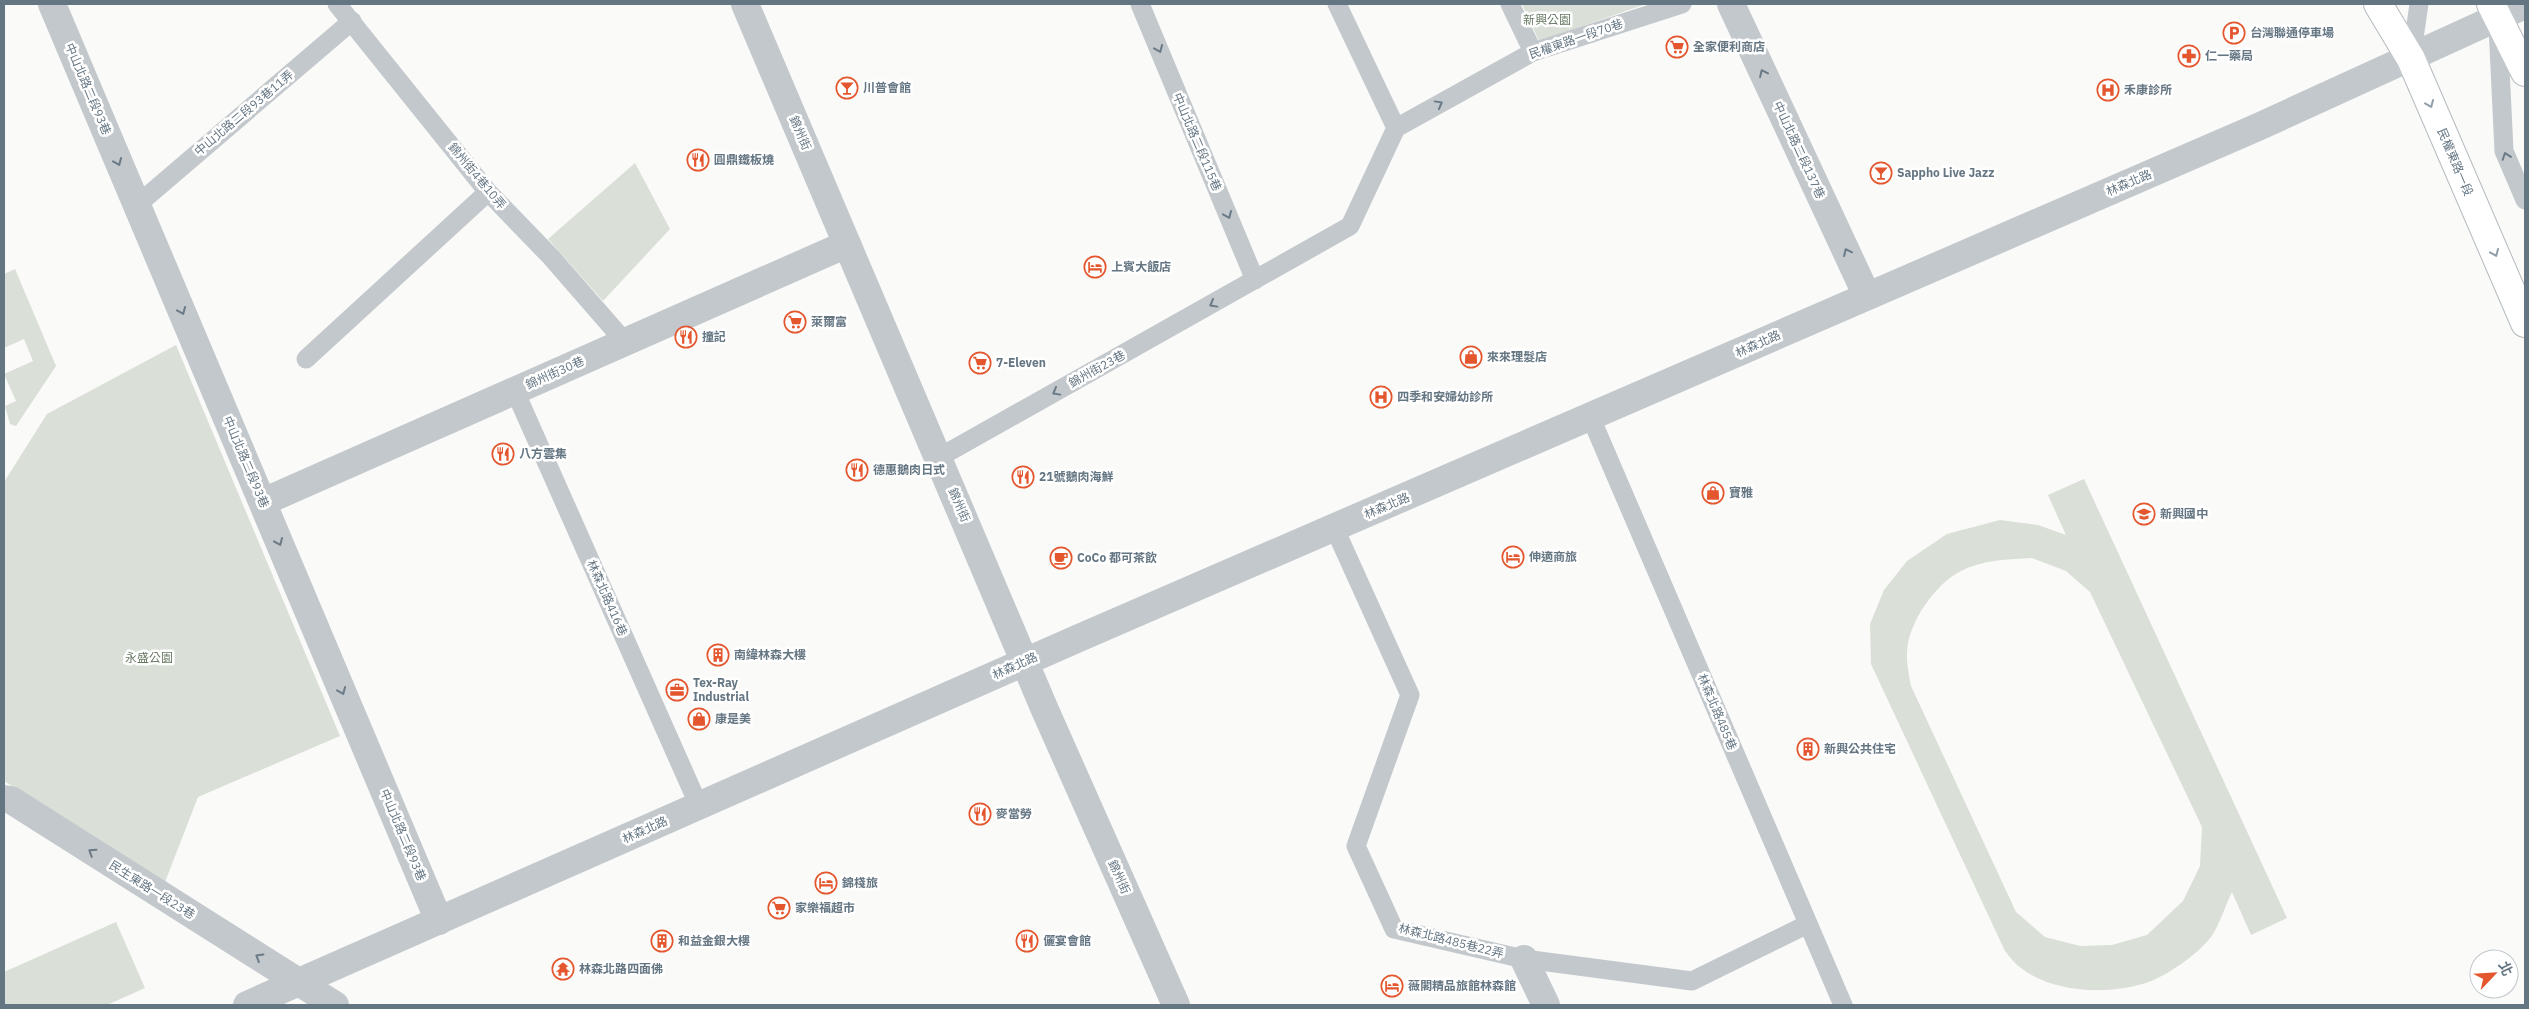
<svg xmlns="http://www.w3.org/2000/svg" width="2529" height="1009" font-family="'IBM Plex Sans','Noto Sans TC',sans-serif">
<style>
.green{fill:#dadfd7;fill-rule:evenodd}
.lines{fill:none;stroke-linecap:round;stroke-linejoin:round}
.secondary-casing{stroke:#b3babf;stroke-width:30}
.service{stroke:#c3c8cc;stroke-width:19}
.minor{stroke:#c3c8cc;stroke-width:28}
.tertiary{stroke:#c3c8cc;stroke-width:28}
.secondary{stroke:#fff;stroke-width:28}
.oneway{stroke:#6a7a87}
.oneway2{stroke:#939fa8}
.labels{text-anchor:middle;stroke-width:5;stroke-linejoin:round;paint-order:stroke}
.park-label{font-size:12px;fill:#687a64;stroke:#fff}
.poi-label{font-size:12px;font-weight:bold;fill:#657683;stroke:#fff;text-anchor:start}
.street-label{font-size:12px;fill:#657683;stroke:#fff}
</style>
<rect width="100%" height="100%" fill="#fafaf8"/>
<path class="green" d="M 1522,4 L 1646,4 L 1539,41 Z
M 635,163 L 670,229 L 603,301 L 548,239 Z
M 15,269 L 56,366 L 16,426 L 10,424 L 5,406 L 16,401 L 4,374 L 33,361 L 24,339 L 4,348 L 4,274 Z
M 176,345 L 340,736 L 198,797 L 165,882 L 4,781 L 4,482 L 47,414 Z
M 2084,479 L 2287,918 L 2251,935 L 2232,892 C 2225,906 2220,924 2211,937 C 2198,954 2167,976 2146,983 C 2108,995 2053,993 2021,968 C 2015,964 2010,957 2005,951 L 1871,664 L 1870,624 L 1884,590 L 1907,561 L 1947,534 L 2000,520 L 2038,525 L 2066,535 L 2048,495 ZM 2032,558 L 2066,571 L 2090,592 L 2202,827 L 2200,866 L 2183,901 L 2147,935 L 2112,945 L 2080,946 L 2045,937 L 2016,912 L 1911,686 C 1909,675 1906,663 1907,652 C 1908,623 1935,584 1961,571 C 1982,560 2009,559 2032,558 Z
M 116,922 L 145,988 L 107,1005 L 4,1005 L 4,972 Z"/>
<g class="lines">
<g class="secondary-casing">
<path id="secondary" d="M 2378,4 L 2411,59 L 2525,323
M 2491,4 L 2525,72"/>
</g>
<path class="service" d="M 337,4 L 488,192 L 551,257 L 625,342
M 1140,4 L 1255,280
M 1337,4 L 1396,128
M 1510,4 L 1533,52
M 2498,26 L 2504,151 L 2525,200
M 2411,59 L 2419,4
M 1396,128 L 1533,52 L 1682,4
M 137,205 L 352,21
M 306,359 L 488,192
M 515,391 L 699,806
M 1591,418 L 1843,1005
M 938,458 L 1350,226 L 1396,128
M 1334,527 L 1410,695 L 1356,846 L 1394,929 L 1524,959 L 1692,981 L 1808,924"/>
<path class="minor" d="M 52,4 L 439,921
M 1731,4 L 1867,296
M 263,502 L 847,244
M 4,799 L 11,800 L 335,1005
M 1524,959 L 1546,1005"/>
<path class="tertiary" d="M 745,4 L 1045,710 L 1176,1005
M 247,1005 L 1079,638 L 2258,127 L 2525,5"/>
<use href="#secondary" class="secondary"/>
</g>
<defs><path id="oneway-chevron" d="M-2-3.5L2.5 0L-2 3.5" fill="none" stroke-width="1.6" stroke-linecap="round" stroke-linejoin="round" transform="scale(1.25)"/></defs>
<g class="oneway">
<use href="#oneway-chevron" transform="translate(1159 49) rotate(67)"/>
<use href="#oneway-chevron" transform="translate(1763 73) rotate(-115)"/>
<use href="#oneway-chevron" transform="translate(1439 104) rotate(-29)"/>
<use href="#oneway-chevron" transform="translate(2506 156) rotate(-109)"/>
<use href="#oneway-chevron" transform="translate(118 162) rotate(67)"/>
<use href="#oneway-chevron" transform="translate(1228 215) rotate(67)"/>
<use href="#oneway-chevron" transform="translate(1847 252) rotate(-115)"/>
<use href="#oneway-chevron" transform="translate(1213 304) rotate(151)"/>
<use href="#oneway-chevron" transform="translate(182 311) rotate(67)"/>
<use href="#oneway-chevron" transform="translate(1056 392) rotate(151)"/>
<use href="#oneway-chevron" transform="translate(279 542) rotate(67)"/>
<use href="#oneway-chevron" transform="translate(342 691) rotate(67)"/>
<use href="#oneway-chevron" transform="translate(92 852) rotate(-147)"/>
<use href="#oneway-chevron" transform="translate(259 957) rotate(-149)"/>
</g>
<g class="oneway2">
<use href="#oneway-chevron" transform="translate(2430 104) rotate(67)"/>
<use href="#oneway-chevron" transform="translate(2495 253) rotate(67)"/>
</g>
<defs>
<g id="parking-ring" transform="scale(1.125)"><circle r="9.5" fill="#fff" stroke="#e4572e" stroke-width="1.5"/><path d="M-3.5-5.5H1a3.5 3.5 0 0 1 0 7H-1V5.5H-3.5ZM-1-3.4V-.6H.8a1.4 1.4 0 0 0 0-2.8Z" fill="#e4572e"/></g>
<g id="supermarket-ring" transform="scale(1.125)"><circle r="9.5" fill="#fff" stroke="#e4572e" stroke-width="1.5"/><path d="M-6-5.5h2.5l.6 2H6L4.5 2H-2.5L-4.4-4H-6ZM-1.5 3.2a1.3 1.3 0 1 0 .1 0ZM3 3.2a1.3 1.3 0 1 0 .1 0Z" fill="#e4572e"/></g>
<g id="pharmacy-ring" transform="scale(1.125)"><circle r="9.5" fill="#fff" stroke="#e4572e" stroke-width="1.5"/><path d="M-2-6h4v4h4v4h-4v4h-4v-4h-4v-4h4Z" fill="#e4572e"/></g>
<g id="bar-ring" transform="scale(1.125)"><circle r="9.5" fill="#fff" stroke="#e4572e" stroke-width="1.5"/><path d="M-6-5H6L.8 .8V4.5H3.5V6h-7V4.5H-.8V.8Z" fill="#e4572e"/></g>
<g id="hospital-ring" transform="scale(1.125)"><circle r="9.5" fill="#fff" stroke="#e4572e" stroke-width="1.5"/><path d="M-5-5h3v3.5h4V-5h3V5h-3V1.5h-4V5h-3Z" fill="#e4572e"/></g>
<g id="restaurant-ring" transform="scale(1.125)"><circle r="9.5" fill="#fff" stroke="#e4572e" stroke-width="1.5"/><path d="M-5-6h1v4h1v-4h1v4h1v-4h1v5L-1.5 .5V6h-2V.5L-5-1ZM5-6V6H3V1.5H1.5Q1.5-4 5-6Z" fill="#e4572e"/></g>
<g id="hotel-ring" transform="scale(1.125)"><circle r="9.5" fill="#fff" stroke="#e4572e" stroke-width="1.5"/><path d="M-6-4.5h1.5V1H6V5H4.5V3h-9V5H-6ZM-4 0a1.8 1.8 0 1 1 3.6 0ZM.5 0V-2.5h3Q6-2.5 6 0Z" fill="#e4572e"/></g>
<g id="shop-ring" transform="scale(1.125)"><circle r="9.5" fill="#fff" stroke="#e4572e" stroke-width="1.5"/><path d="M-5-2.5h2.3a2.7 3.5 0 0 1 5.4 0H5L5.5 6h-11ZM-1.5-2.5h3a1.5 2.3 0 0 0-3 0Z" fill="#e4572e"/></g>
<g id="school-ring" transform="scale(1.125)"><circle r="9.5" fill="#fff" stroke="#e4572e" stroke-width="1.5"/><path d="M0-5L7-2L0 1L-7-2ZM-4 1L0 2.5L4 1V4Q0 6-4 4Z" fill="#e4572e"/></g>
<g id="cafe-ring" transform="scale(1.125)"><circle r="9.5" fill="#fff" stroke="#e4572e" stroke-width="1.5"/><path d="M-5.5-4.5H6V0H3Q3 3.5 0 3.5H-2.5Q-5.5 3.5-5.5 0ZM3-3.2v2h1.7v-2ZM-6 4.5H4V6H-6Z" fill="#e4572e"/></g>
<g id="building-ring" transform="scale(1.125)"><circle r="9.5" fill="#fff" stroke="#e4572e" stroke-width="1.5"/><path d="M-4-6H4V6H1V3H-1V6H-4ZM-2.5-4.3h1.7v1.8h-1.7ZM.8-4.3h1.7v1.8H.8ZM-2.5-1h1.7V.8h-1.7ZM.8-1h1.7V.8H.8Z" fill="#e4572e"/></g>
<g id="office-ring" transform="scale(1.125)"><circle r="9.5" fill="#fff" stroke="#e4572e" stroke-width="1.5"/><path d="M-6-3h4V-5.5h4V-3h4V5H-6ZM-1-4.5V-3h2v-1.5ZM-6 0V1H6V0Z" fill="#e4572e"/></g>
<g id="temple-ring" transform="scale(1.125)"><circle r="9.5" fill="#fff" stroke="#e4572e" stroke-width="1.5"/><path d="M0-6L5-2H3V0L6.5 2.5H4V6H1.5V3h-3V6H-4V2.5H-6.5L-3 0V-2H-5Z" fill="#e4572e"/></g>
</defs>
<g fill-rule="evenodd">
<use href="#parking-ring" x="2234" y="33"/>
<use href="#supermarket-ring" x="1677" y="47"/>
<use href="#pharmacy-ring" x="2189" y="56"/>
<use href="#bar-ring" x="847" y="88"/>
<use href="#hospital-ring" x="2108" y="90"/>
<use href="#restaurant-ring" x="698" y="160"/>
<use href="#bar-ring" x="1881" y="173"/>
<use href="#hotel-ring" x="1095" y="267"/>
<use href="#supermarket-ring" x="795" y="322"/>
<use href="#restaurant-ring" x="686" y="337"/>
<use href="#shop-ring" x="1471" y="357"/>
<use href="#supermarket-ring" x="980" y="363"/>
<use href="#hospital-ring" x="1381" y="397"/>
<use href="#restaurant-ring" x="503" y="454"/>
<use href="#restaurant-ring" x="857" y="470"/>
<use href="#restaurant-ring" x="1023" y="477"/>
<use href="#shop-ring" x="1713" y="493"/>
<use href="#school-ring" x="2144" y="514"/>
<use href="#hotel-ring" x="1513" y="557"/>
<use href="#cafe-ring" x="1061" y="558"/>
<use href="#building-ring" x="718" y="655"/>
<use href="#office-ring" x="677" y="690"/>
<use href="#shop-ring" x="699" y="719"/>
<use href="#building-ring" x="1808" y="749"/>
<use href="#restaurant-ring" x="980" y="814"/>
<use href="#hotel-ring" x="826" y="883"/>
<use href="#supermarket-ring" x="779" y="908"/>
<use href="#building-ring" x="662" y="941"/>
<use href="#restaurant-ring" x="1027" y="941"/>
<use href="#temple-ring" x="563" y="969"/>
<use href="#hotel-ring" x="1392" y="986"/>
</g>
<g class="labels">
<g class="park-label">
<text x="1547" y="24">新興公園</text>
<text x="149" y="662">永盛公園</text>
</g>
<g class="poi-label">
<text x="2250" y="37">台灣聯通停車場</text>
<text x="1693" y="51">全家便利商店</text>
<text x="2205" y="60">仁一藥局</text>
<text x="863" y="92">川普會館</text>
<text x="2124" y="94">禾康診所</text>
<text x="714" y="164">圓鼎鐵板燒</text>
<text x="1897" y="177">Sappho Live Jazz</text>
<text x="1111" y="271">上賓大飯店</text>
<text x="811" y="326">萊爾富</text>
<text x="702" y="341">撞記</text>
<text x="1487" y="361">來來理髮店</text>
<text x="996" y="367">7-Eleven</text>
<text x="1397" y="401">四季和安婦幼診所</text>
<text x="519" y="458">八方雲集</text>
<text x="873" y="474">德惠鵝肉日式</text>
<text x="1039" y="481">21號鵝肉海鮮</text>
<text x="1729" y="497">寶雅</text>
<text x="2160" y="518">新興國中</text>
<text x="1529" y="561">伸適商旅</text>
<text x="1077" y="562">CoCo 都可茶飲</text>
<text x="734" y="659">南緯林森大樓</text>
<text x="693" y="687">Tex-Ray<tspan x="693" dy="14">Industrial</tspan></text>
<text x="715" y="723">康是美</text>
<text x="1824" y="753">新興公共住宅</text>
<text x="996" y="818">麥當勞</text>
<text x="842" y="887">錦棧旅</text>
<text x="795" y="912">家樂福超市</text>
<text x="678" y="945">和益金銀大樓</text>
<text x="1043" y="945">儷宴會館</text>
<text x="579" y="973">林森北路四面佛</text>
<text x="1408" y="990">薇閣精品旅館林森館</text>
</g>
<g class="street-label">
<text transform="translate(1576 39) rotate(-19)" y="4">民權東路一段70巷</text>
<text transform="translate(88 89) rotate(67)" y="4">中山北路二段93巷</text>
<text transform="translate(244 113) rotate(-40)" y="4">中山北路二段93巷11弄</text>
<text transform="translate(800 133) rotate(67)" y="4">錦州街</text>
<text transform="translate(1197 142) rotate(67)" y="4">中山北路二段115巷</text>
<text transform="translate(1799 150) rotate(65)" y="4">中山北路二段137巷</text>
<text transform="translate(2455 162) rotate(67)" y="4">民權東路一段</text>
<text transform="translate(477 176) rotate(50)" y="4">錦州街4巷10弄</text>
<text transform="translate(2129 183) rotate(-23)" y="4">林森北路</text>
<text transform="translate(1758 344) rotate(-24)" y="4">林森北路</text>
<text transform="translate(1097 369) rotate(-29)" y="4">錦州街23巷</text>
<text transform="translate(555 373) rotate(-24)" y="4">錦州街30巷</text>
<text transform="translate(246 462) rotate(67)" y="4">中山北路二段93巷</text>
<text transform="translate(959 505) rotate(67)" y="4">錦州街</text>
<text transform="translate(1387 506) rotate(-23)" y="4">林森北路</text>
<text transform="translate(607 598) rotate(66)" y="4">林森北路416巷</text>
<text transform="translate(1015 666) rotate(-24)" y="4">林森北路</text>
<text transform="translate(1717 712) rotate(67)" y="4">林森北路485巷</text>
<text transform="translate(645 830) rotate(-24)" y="4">林森北路</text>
<text transform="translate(403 835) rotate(67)" y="4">中山北路二段93巷</text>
<text transform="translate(1119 877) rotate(66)" y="4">錦州街</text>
<text transform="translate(152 890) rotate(32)" y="4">民生東路一段23巷</text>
<text transform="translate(1451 941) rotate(14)" y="4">林森北路485巷22弄</text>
</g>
</g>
<rect width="2529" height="1009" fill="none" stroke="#657683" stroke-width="10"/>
<g transform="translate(2494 974) rotate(65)"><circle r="24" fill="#ffffff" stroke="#c1c8cd"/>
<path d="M0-4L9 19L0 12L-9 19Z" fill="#e4572e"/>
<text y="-8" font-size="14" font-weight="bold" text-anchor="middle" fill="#657683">北</text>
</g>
</svg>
